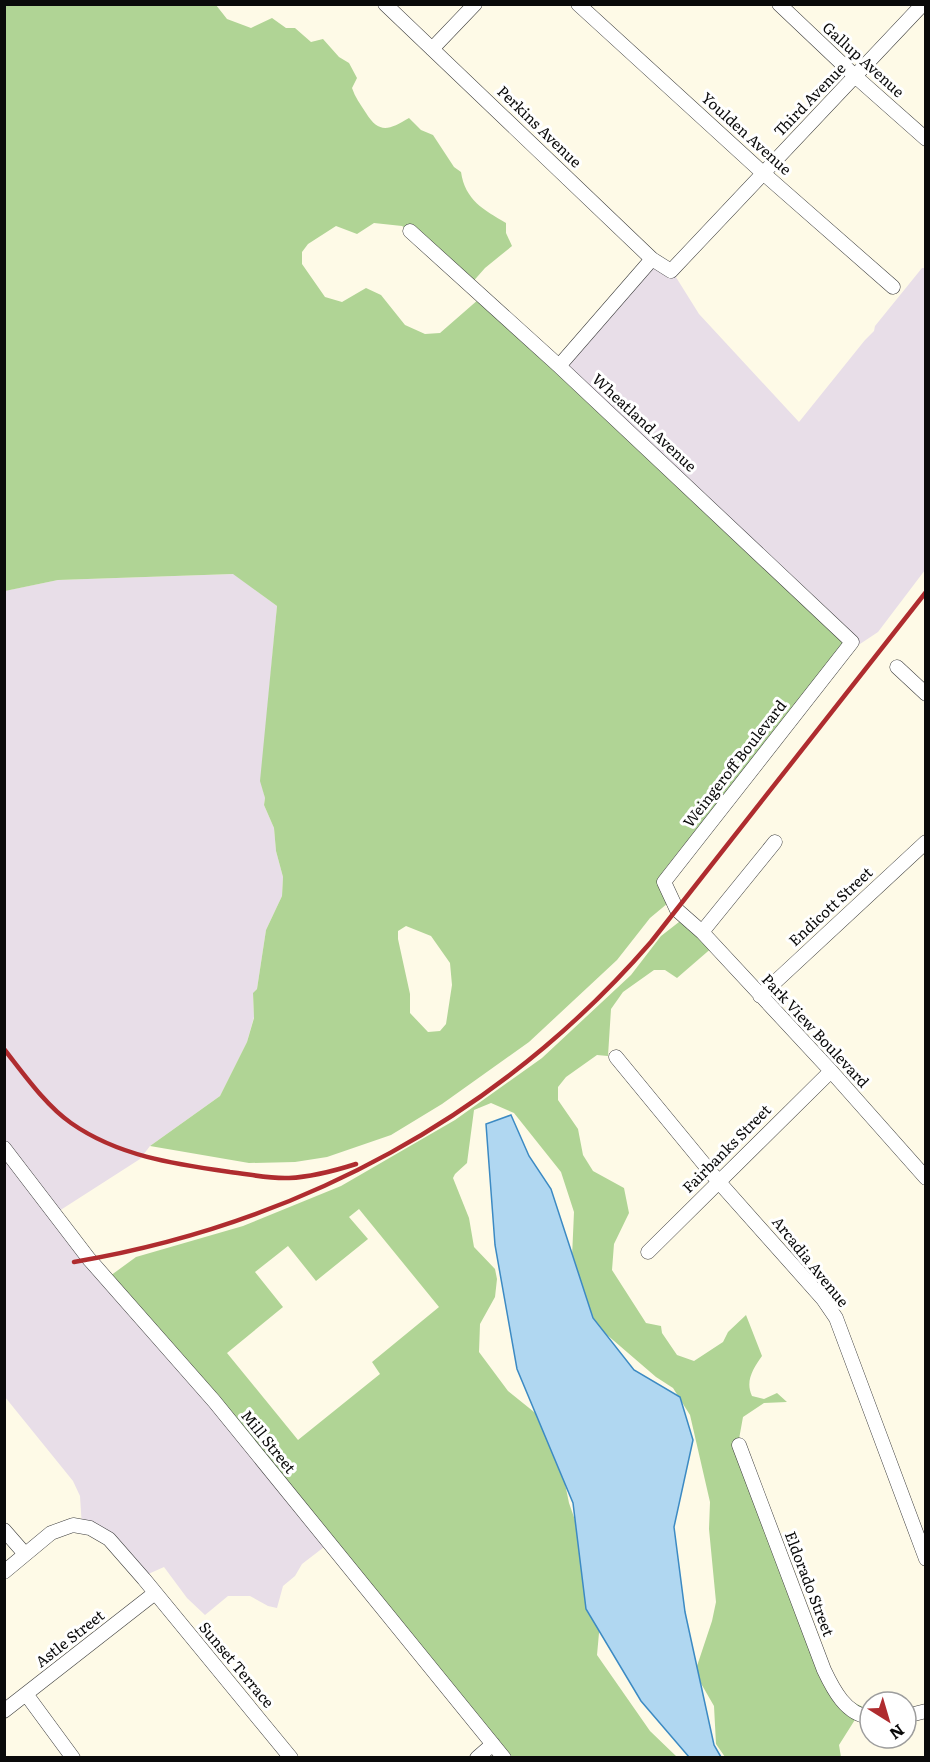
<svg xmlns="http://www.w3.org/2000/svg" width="930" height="1762" font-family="Literata,serif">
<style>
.industrial{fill:#e8dee8}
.forest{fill:#b0d495;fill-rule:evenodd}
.water{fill:#b0d7f1;stroke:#3c8ac3;stroke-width:1.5}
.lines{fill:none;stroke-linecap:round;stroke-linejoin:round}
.street-casing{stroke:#3d3d3d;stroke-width:15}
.street{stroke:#fff;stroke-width:14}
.rail{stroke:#af2c2f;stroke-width:4.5}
.labels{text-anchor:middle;stroke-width:6;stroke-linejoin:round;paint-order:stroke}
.street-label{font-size:15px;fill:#0a0a0a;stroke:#fff}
</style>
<rect width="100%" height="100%" fill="#fefae7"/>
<path class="industrial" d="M 647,258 L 674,274 L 699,314 L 799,422 L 865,340 L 874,331 L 875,326 L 922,268 L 925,268 L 925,570 L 878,632 L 851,650 L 563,373 L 599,319 Z
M 234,574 L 277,606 L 261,781 L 265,798 L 264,805 L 274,828 L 276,851 L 283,877 L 282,896 L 266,930 L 257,989 L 253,994 L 254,1017 L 247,1042 L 220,1096 L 150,1146 L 140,1159 L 59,1211 L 59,1214 L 328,1544 L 302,1564 L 295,1576 L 283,1586 L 277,1608 L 268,1606 L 250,1596 L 228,1596 L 205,1615 L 187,1598 L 164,1567 L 146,1575 L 107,1540 L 82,1527 L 80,1496 L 73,1481 L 5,1397 L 4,591 L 58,580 Z"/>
<path class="forest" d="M 5,5 L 216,5 L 227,19 L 251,28 L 272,18 L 286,28 L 295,28 L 311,42 L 323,39 L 339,57 L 349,63 L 357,78 L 352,88 C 355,97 360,104 366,113 C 379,134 389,130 409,118 L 421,130 L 433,135 L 454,167 L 461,172 C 465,200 484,210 506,223 L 506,233 L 512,246 L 485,268 L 470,285 L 410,231 L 402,226 L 374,223 L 357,234 L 336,226 L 308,244 L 302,252 L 302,264 L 325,297 L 342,302 L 366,288 L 381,295 L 405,325 L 425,334 L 440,333 L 479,299 L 833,623 L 844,644 L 664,870 L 664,882 L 674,898 L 650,918 L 617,960 L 529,1042 L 442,1104 L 391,1135 L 327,1157 L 295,1162 L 249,1163 L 150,1146 L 220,1096 L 247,1042 L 254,1018 L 253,993 L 257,989 L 266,930 L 282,896 L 283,877 L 276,851 L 274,828 L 264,805 L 265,798 L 260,781 L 277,606 L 233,574 L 58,580 L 5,591 ZM 406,926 L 431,936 L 450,963 L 452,985 L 446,1024 L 440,1031 L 428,1032 L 410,1013 L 410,994 L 398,939 L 398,931 Z
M 688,915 L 714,946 L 677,978 L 665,970 L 654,970 L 623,992 L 611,1009 L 608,1056 L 597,1055 L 566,1077 L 558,1087 L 558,1100 L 578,1129 L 583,1155 L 593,1171 L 624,1188 L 629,1213 L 614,1244 L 612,1270 L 646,1323 L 661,1326 L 662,1333 L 677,1355 L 694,1361 L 723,1342 L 728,1332 L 746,1315 L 762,1356 C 753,1369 745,1381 752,1396 L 764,1399 L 777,1393 L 787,1402 L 764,1403 L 743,1417 L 739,1439 L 775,1559 L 846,1699 L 863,1707 L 839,1745 L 841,1757 L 725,1757 L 716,1744 L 714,1706 L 699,1680 L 696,1669 L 712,1621 L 716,1602 L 709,1529 L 710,1502 L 690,1415 L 673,1388 L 656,1377 L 599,1328 L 582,1301 L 572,1257 L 574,1212 L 561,1172 L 514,1113 L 491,1103 L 474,1110 L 467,1163 L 455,1174 L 453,1178 L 469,1218 L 474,1247 L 495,1269 L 497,1279 L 495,1297 L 480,1324 L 479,1352 L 508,1391 L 544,1420 L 555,1435 L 569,1503 L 597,1583 L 601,1611 L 597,1655 L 650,1731 L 677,1757 L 503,1757 L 110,1276 L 136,1257 L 243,1226 L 341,1186 L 455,1120 L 542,1058 L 631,975 L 661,936 ZM 359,1209 L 439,1307 L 372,1362 L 380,1374 L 298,1440 L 227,1353 L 283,1307 L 255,1272 L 288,1246 L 316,1281 L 368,1239 L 349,1217 Z"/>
<path class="water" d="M 511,1115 L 529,1156 L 551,1189 L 593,1318 L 634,1370 L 680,1397 L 693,1440 L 674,1527 L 685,1612 L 714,1745 L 721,1757 L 689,1757 L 641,1701 L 586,1609 L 573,1503 L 517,1369 L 495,1245 L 486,1124 Z"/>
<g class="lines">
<g class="street-casing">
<path id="street" d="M 385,4 L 652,259 L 671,271 L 923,4
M 578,4 L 763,173 L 893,287
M 779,4 L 856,77 L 926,139
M 432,49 L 475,4
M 410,231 L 559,366 L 852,642 L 664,882 L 677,910 L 702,932 L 831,1071 L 926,1178
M 559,366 L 652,259
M 897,667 L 926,694
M 702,932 L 775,842
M 760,996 L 926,842
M 616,1057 L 718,1181 L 823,1299 L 836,1318 L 926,1559
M 4,1148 L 89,1259 L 214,1401 L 504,1758
M 648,1252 L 831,1071
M 739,1445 L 824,1670 C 833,1689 846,1715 870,1717
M 4,1530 L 25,1554
M 4,1572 L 51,1533 L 73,1525 L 90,1528 L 109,1539 L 144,1579 L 291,1758
M 26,1694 L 73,1758
M 4,1711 L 155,1593
M 906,1716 L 926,1711
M 477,1758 L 493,1744"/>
</g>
<use href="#street" class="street"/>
<path class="rail" d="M 4,1049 C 23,1073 46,1106 71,1123 C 118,1156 174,1164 230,1172 C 249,1174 269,1179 289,1178 C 312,1177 334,1171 356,1164
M 74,1262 C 299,1224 501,1115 651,942 L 926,592"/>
</g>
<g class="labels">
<g class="street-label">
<text transform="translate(863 60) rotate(42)" y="5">Gallup Avenue</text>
<text transform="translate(810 100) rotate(-46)" y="5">Third Avenue</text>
<text transform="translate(539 127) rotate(44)" y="5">Perkins Avenue</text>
<text transform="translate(746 134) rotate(42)" y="5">Youlden Avenue</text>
<text transform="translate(644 423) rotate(43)" y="5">Wheatland Avenue</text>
<text transform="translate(735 764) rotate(-52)" y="5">Weingeroff Boulevard</text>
<text transform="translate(831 907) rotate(-43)" y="5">Endicott Street</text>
<text transform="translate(815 1031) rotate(47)" y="5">Park View Boulevard</text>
<text transform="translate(727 1149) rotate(-45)" y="5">Fairbanks Street</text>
<text transform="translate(810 1262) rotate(51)" y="5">Arcadia Avenue</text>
<text transform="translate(268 1442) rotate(51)" y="5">Mill Street</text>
<text transform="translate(809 1584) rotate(69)" y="5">Eldorado Street</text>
<text transform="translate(70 1639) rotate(-38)" y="5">Astle Street</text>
<text transform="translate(236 1665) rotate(50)" y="5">Sunset Terrace</text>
</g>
</g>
<rect width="930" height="1762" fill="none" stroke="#0a0a0a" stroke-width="12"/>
<g transform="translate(888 1720) rotate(143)"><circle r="28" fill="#ffffff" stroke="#9d9d9d" stroke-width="1.5"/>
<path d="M0-4.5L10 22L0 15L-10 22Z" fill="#af2c2f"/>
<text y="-9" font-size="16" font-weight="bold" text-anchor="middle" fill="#0a0a0a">N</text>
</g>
</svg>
